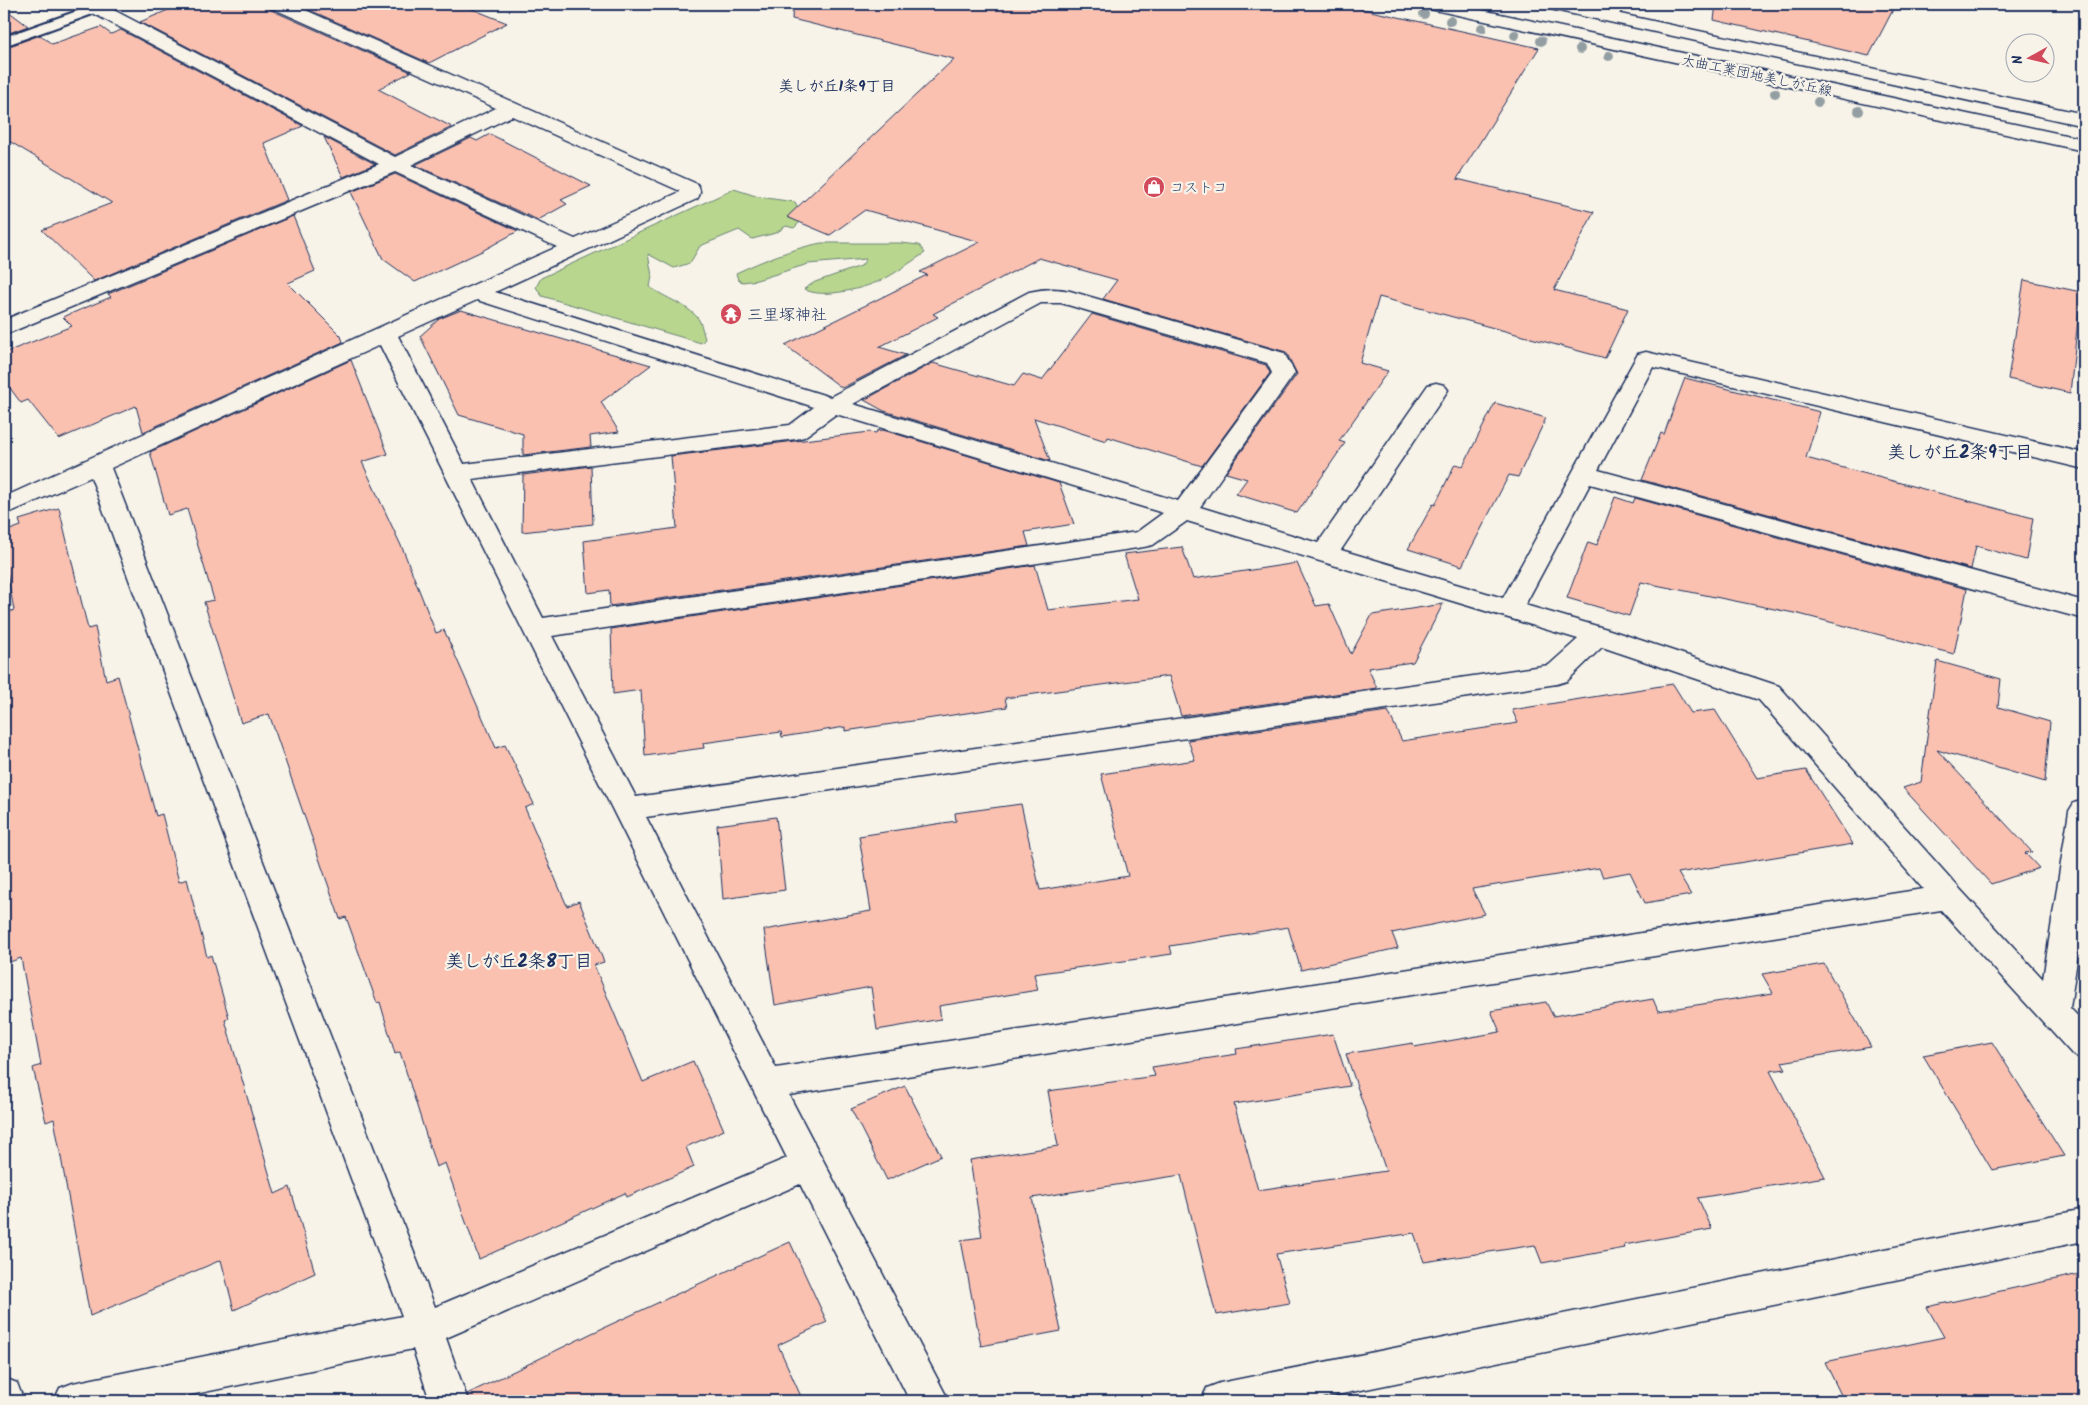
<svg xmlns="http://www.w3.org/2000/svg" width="2088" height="1405" font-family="Kalam,'Klee One',sans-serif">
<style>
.green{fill:#b8d68e;stroke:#6a8276}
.building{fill:#fac1b1;stroke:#1b2f5e}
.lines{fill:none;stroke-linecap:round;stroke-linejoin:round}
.service-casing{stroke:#1b2f5e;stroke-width:4}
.minor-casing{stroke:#1b2f5e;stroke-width:3}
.secondary-casing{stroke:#1b2f5e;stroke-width:3}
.service{fill:#f7f3e8;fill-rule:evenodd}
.minor{fill:#f7f3e8;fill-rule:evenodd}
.secondary{fill:#f7f3e8;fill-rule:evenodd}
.tree{fill:#939ea3}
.labels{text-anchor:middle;stroke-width:4.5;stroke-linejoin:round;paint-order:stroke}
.far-street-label{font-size:14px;fill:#1b2f5e;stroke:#f7f3e8}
.far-poi-label{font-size:14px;fill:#1b2f5e;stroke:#f7f3e8;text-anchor:start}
.far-neighbourhood-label{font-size:15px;font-weight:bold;fill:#1b2f5e;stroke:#f7f3e8}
.poi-label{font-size:16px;fill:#1b2f5e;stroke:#f7f3e8;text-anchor:start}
.neighbourhood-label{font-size:18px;font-weight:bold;fill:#1b2f5e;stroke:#f7f3e8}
</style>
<rect width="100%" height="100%" fill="#f7f3e8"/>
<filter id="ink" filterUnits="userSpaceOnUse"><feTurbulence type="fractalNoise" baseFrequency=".02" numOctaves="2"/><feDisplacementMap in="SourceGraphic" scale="10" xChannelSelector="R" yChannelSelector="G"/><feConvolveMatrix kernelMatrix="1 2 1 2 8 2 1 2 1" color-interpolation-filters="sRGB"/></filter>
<g filter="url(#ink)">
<path class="green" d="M 734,189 L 759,197 L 795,202 L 804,218 L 794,228 L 786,226 L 776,233 L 752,239 L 739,230 L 700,246 L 690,263 L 674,268 L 648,254 L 652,276 L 650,287 C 663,297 692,307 699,320 C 702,325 703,333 705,339 L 701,343 L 542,296 L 536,287 L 541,278 Z
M 821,243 L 901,243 L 919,245 L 925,253 C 912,261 899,271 886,278 C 867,288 822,300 804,289 L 815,282 L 861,266 L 866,259 L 808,264 L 757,280 L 743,282 L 738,280 L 736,273 C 764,260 791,249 821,243 Z"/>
<path class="building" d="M 182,4 L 267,4 L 271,10 L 411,72 L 378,89 L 452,127 L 395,155 L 140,22 Z
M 296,4 L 460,4 L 507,23 L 429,63 Z
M 793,4 L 1339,4 L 1539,48 L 1457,179 L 1594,212 L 1554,290 L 1628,309 L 1605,358 L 1379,297 L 1360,363 L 1388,371 L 1339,441 L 1345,443 L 1297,513 L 1236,494 L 1247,479 L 1226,473 L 1297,374 L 1286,352 L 1103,299 L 1117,280 L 1039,258 L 933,314 L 938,317 L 879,347 L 906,355 L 842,388 L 785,345 L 927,275 L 920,272 L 980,242 L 865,210 L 830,235 L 787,217 L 954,59 L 792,19 Z
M 1716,4 L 1896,4 L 1869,56 L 1714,20 Z
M 4,8 L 28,26 L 4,35 Z
M 101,27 L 111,34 L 121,30 L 303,126 L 264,143 L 287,200 L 94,281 L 42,230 L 112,203 L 4,138 L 4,48 L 40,35 L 52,44 Z
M 490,134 L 591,186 L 561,200 L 567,204 L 538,220 L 415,165 L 471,138 L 477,141 Z
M 324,137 L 375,164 L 343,177 Z
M 395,174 L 518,231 L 482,251 L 415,282 L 383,259 L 351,192 Z
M 293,216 L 315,271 L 288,283 L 341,336 L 343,342 L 143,432 L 136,406 L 59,439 L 28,400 L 21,403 L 4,380 L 4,353 L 72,326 L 63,317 L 111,297 L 108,294 Z
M 2024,280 L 2081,292 L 2070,393 L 2008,379 Z
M 461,310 L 651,365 L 601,402 L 619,432 L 590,436 L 591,447 L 523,455 L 523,434 L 459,415 L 420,336 L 439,319 Z
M 1092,314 L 1266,365 L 1270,373 L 1202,466 L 1108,437 L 1106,441 L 1034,418 L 1050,461 L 884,411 L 864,400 L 933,363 L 1014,386 L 1023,374 L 1042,380 Z
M 351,360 L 388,454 L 362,462 L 404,552 L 436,633 L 444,630 L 496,748 L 505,745 L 534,804 L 525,808 L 567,906 L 579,901 L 604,962 L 594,965 L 643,1082 L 693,1061 L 724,1130 L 686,1147 L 694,1167 L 627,1197 L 625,1193 L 479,1259 L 445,1163 L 436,1167 L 400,1052 L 395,1054 L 380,1002 L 377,1003 L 346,917 L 340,919 L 269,714 L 241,723 L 204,602 L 214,600 L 187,509 L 168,515 L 150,452 Z
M 1685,378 L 1820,412 L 1806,458 L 2033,518 L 2026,560 L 1976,546 L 1971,569 L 1642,480 L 1661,433 L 1664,434 Z
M 1495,403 L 1546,418 L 1518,477 L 1509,475 L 1462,566 L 1408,549 L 1433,504 L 1435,505 L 1455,464 L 1463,466 Z
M 883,430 L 1059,483 L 1074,524 L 1025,532 L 1029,546 L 610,606 L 609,590 L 588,593 L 584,541 L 677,528 L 671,456 L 870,432 L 876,433 L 877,431 Z
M 591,466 L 593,524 L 522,532 L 523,475 Z
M 1615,497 L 1633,503 L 1635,498 L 1967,589 L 1954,654 L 1799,614 L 1641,582 L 1629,616 L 1567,598 L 1588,542 L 1597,545 Z
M 59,508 L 88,629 L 95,627 L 106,680 L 118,676 L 156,816 L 162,814 L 179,882 L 187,879 L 207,957 L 211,955 L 229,1018 L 225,1020 L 275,1194 L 290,1187 L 315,1273 L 234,1310 L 221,1260 L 90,1316 L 54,1119 L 46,1122 L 33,1068 L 41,1065 L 21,958 L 4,964 L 4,614 L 14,610 L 4,557 L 4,532 L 21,526 L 19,520 Z
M 1182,547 L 1193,579 L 1297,563 L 1316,606 L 1329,604 L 1351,654 L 1372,615 L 1443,604 L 1413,662 L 1368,668 L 1377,688 L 1181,716 L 1169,676 L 1005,698 L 1007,707 L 845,731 L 845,727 L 782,737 L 781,732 L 703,743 L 704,748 L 645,756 L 641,690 L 613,694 L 611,629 L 1035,565 L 1048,610 L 1138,599 L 1124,554 Z
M 1937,661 L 2001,679 L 1998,707 L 2050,722 L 2045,782 L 1937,750 L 2032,852 L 2025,853 L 2039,868 L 1991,884 L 1903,788 L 1921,782 Z
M 1673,684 L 1691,713 L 1715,710 L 1757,778 L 1806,770 L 1853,844 L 1678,873 L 1691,895 L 1645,903 L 1630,872 L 1603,877 L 1599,868 L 1472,889 L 1485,914 L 1392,933 L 1398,948 L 1301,970 L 1288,927 L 1170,946 L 1172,954 L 1034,974 L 1038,990 L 939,1006 L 941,1019 L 877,1030 L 871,987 L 775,1005 L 764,930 L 871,911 L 859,836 L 956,821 L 955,813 L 1021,804 L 1040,890 L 1128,876 L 1101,774 L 1195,760 L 1188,740 L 1388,711 L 1402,741 L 1518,723 L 1512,710 Z
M 776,817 L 785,890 L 723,899 L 717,825 Z
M 1824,964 L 1871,1047 L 1782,1062 L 1786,1069 L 1770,1071 L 1825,1177 L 1698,1198 L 1712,1229 L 1624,1245 L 1625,1248 L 1542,1263 L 1535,1245 L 1424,1262 L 1414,1233 L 1276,1254 L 1290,1303 L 1216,1315 L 1181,1175 L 1032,1198 L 1061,1331 L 981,1346 L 961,1240 L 982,1237 L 970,1160 L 1058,1146 L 1048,1091 L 1155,1076 L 1152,1067 L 1237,1054 L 1236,1049 L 1333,1034 L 1350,1086 L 1234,1104 L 1258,1190 L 1386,1171 L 1346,1054 L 1413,1043 L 1414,1047 L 1500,1032 L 1491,1011 L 1546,1002 L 1553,1016 L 1653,999 L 1658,1011 L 1773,993 L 1762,974 Z
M 1992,1042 L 2064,1156 L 1992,1170 L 1923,1055 Z
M 905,1086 L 941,1156 L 887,1180 L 851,1109 Z
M 790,1242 L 827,1322 L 778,1345 L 803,1401 L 470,1401 L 467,1394 L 590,1334 Z
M 2084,1273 L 2084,1401 L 1844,1401 L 1825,1362 L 1944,1337 L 1927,1307 Z"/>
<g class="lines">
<g class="service-casing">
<path id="service" d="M 97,4 L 103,8 L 101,11 L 4,46 L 4,37 Z"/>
</g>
<g class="minor-casing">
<path id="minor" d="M 80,4 L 102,4 L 395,157 L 496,108 L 272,8 L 269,4 L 292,4 L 697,184 C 701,189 701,194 697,199 L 495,292 L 830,397 L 1029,292 C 1042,289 1057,288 1070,291 L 1284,353 L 1295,373 L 1200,507 L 1318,543 L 1428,385 L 1436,383 L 1444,385 L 1448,390 L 1341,550 L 1503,598 L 1635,359 L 1638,354 L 1646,352 L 2084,453 L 2084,469 L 1653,367 L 1598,470 L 2084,601 L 2084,619 L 1590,484 L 1525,605 L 1607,629 L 1779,686 L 1959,888 L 2043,979 L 2069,811 L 2074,803 L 2084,800 L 2084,911 L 2070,1008 L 2084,1023 L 2084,1059 L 2073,1055 L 1941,910 L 789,1095 L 949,1401 L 910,1401 L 800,1184 L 446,1338 L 468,1401 L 430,1401 L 413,1349 L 161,1401 L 54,1401 L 60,1388 L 73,1383 L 402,1316 L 91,477 L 4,515 L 4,497 L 557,247 L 395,172 L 4,335 L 4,320 L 379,164 L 83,8 ZM 512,116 L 680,191 L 680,192 L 575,239 L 411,165 ZM 477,300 L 814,407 L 790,425 L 464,464 L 398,336 ZM 1041,303 L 1061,303 L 1267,363 L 1272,373 L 1178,501 L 853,404 ZM 380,345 L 787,1158 L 435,1307 L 111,468 ZM 836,414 L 1163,513 L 1137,532 L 543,618 L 472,479 L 796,439 L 804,437 ZM 1187,521 L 1578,639 L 1549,665 L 636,797 L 552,636 L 1144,547 L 1153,545 ZM 1602,647 L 1759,700 L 1923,889 L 776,1068 L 646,817 L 1557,684 L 1567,681 Z
M 1608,4 L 1626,4 L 1615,20 L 1609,21 L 1603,20 L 1600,16 Z
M 2084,1209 L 2084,1241 L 1308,1401 L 1201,1401 L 1207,1388 L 1220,1383 Z
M 4,1378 L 17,1383 L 24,1401 L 4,1401 Z"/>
</g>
<g class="secondary-casing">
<path id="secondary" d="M 1421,4 L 1454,4 L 2084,139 L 2084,151 L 1430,9 L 1424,8 Z
M 1541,4 L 1574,4 L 2084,114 L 2084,126 L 1550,9 L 1544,8 Z"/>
</g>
<use href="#service" class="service"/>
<use href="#minor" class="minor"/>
<use href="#secondary" class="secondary"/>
</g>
<g class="tree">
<circle cx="1424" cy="14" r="5"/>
<circle cx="1450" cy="21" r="5"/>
<circle cx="1482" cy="28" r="5"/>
<circle cx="1515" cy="35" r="5"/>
<circle cx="1541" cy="41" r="5"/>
<circle cx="1580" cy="49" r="5"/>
<circle cx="1609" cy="56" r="5"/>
<circle cx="1775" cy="93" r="5"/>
<circle cx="1818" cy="102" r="5"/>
<circle cx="1859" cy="111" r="5"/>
</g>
</g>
<defs>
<g id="shop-disc" transform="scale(1.125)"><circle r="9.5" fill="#d1495b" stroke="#f7f3e8"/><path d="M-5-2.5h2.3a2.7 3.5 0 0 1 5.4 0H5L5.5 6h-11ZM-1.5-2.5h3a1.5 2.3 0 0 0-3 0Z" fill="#fff"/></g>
<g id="temple-disc" transform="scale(1.125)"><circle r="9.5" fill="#d1495b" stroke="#f7f3e8"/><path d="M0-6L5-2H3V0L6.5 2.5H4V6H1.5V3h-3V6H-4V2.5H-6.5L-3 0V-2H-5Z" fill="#fff"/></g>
</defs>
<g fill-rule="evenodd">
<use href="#shop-disc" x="1154" y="187"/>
<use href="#temple-disc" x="731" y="314"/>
</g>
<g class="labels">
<g class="far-street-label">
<text transform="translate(1757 75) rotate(12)" y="5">大曲工業団地美しが丘線</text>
</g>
<g class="far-poi-label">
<text x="1170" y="192">コストコ</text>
</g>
<g class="far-neighbourhood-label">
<text x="837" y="91">美しが丘1条9丁目</text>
</g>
<g class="poi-label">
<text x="747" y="320">三里塚神社</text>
</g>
<g class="neighbourhood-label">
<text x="1960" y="458">美しが丘2条9丁目</text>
<text x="519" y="967">美しが丘2条8丁目</text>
</g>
</g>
<rect width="2088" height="1405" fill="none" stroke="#f7f3e8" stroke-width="20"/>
<rect x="10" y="10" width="2068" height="1385" fill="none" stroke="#1b2f5e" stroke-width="2" filter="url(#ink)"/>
<g transform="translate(2030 58) rotate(262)"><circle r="24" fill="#f7f3e8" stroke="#9fa5b1"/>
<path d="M0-4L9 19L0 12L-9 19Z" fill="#d1495b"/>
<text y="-8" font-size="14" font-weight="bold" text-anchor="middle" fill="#1b2f5e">N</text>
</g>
</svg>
